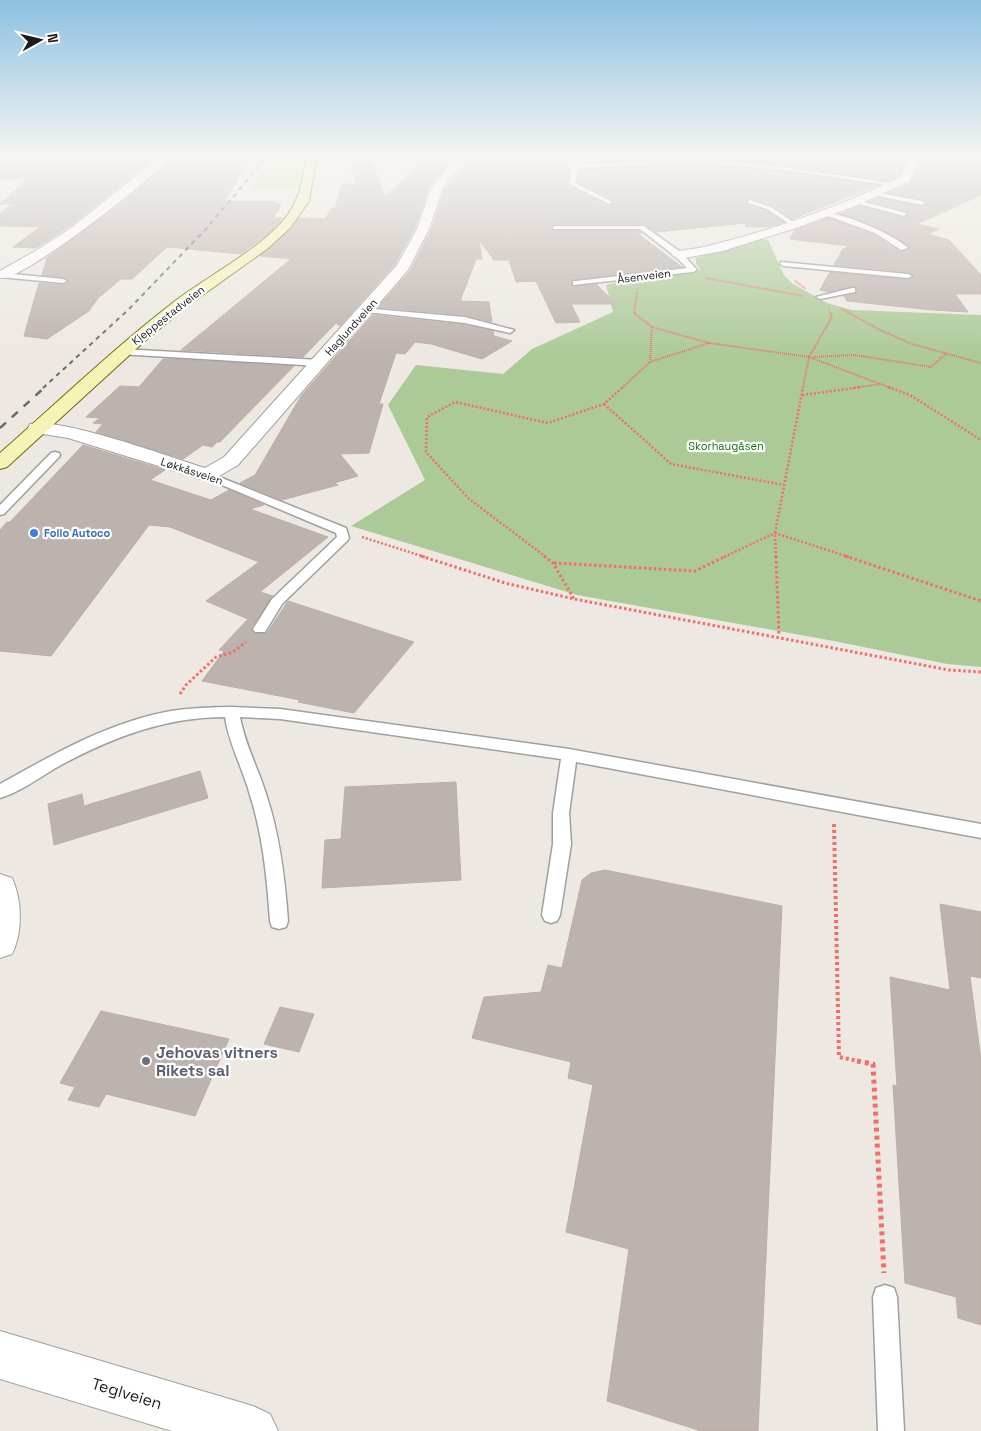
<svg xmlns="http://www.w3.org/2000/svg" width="981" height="1431" font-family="'Space Grotesk',sans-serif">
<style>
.grass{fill:#cce5a9}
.forest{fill:#acca98}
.building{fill:#bdb3ae;stroke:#beada5}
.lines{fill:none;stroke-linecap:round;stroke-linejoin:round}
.lane-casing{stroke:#a0a0a0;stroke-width:3}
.street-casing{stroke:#a0a0a0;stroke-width:2}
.secondary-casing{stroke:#6b6c09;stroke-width:2}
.path-far4{stroke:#f36d6c;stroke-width:2;stroke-dasharray:1 1;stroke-linecap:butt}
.path-far3{stroke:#f36d6c;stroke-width:2.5;stroke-dasharray:2 2;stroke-linecap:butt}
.path-far2{stroke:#f36d6c;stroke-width:3;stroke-dasharray:2.5 2.5;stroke-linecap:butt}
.path-far1{stroke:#f36d6c;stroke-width:4;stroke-dasharray:3 3;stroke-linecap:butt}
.path{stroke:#f36d6c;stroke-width:5;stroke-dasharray:4 4;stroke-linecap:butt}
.lane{fill:#fff;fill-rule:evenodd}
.street{fill:#fff;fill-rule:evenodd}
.secondary{fill:#f6f3b6;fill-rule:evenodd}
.rail-far1{stroke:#6a6a6a;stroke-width:2;stroke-dasharray:4.5 4.5;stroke-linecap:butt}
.rail{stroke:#6a6a6a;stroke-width:2.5;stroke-dasharray:8 8;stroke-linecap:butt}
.shop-dot{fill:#3f7fe0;stroke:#fff;stroke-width:2}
.worship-dot{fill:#6b7280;stroke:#fff;stroke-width:2}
.labels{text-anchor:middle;stroke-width:4.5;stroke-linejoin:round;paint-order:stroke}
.far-street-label{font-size:11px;fill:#1c1c1c;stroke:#fff}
.far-park-label{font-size:11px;fill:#117310;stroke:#fff}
.far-shop-label{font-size:11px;font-weight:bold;fill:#366cbe;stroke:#fff;text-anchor:start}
.near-worship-label{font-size:16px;font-weight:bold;fill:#5b616d;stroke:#fff;text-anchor:start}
.near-street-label{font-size:16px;fill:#1c1c1c;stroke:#fff}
</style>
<rect width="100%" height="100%" fill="#ede8e1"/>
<path class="grass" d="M 273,156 L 312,156 L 307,189 L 249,189 Z"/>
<path class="forest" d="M 758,239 L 768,240 L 784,275 L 793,284 L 827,303 L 852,310 L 981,315 L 981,667 L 947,664 L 834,641 L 577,595 L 351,526 L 425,480 L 388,405 L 416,365 L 503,374 L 532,349 L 613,312 L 606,285 L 626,280 L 701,270 L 696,264 L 696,258 Z"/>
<path class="building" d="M 0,156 L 133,156 L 134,163 L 149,163 L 70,226 L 36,248 L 13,247 L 40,227 L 0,226 L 0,214 L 12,204 L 0,204 L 28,178 L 0,179 Z
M 177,156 L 239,157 L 235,161 L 249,161 L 224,201 L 277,202 L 275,204 L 281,204 L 279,207 L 280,207 L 273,218 L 283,218 L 270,232 L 241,254 L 167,247 L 132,279 L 121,279 L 98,298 L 89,311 L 47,339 L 24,336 L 39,283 L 63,285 L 69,282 L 63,277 L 42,275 L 47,258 L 117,206 Z
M 648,156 L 887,156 L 908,159 L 900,176 L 889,181 L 770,163 L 728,159 L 671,158 L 600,161 L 597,157 Z
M 928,157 L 971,162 L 970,165 L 981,167 L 981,195 L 917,224 L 939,229 L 927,234 L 949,240 L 981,275 L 981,294 L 955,294 L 968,312 L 932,310 L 847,301 L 844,296 L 856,293 L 855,286 L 830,292 L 820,290 L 830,272 L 908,280 L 914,277 L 908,272 L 834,265 L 843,249 L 849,246 L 790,239 L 795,230 L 828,218 L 874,235 L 900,252 L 909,250 L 909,247 L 893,235 L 869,224 L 840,214 L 859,206 L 904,218 L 909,214 L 906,211 L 870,201 L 878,198 L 923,207 L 927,204 L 923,199 L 889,193 L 911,183 L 921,161 L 926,161 Z
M 371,160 L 385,197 L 420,164 L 448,164 L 429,187 L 415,228 L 395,264 L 340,326 L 336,323 L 303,357 L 181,350 L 291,259 L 260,256 L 291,229 L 299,218 L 325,219 L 332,208 L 335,208 L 342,184 L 357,184 L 349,161 Z
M 561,164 L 570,169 L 568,186 L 608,206 L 613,203 L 612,199 L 577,182 L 580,170 L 671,166 L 728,167 L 791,173 L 878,185 L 792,219 L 772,205 L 751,198 L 747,199 L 747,205 L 766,211 L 784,222 L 767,227 L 746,227 L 745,223 L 656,232 L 644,224 L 554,224 L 551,227 L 553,231 L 639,231 L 642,233 L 638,234 L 682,267 L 572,280 L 571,285 L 573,287 L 596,284 L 616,304 L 571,304 L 580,322 L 556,323 L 536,281 L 516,282 L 509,260 L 494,260 L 479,240 L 482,259 L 476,259 L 460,301 L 489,302 L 492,322 L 465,315 L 378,307 L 410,271 L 431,230 L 445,189 L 465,165 L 533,167 L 531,165 Z
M 372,315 L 465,325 L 493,331 L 494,336 L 512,341 L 482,359 L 431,344 L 415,342 L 405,354 L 396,353 L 379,404 L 383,404 L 369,453 L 340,454 L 358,476 L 334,483 L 338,485 L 282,500 L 240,483 L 255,475 L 301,396 Z
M 163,359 L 170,359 L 294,366 L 220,442 L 217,442 L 212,447 L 203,445 L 183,459 L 96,432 L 103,424 L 93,423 L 100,418 L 86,417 L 120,386 L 139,387 Z
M 83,445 L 165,470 L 150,480 L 211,500 L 229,490 L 264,505 L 250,509 L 328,537 L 260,592 L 273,596 L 251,628 L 253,633 L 267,633 L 288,601 L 414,642 L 354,713 L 298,702 L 300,700 L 202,681 L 224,651 L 219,650 L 248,619 L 206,601 L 259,562 L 170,527 L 149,525 L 51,656 L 0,651 L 0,530 L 7,522 L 10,522 Z
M 200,771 L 208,798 L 54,845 L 48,804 L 82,794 L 84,806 Z
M 456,782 L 461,880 L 322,888 L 325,840 L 341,839 L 345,787 Z
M 605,870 L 782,906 L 758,1431 L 701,1431 L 607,1401 L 629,1249 L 566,1232 L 593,1085 L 568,1078 L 571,1062 L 472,1038 L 484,997 L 541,992 L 548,965 L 562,968 L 582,880 L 591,873 Z
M 940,904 L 981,912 L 981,978 L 970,976 L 981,1060 L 981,1325 L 958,1318 L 956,1297 L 905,1283 L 893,1085 L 897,1086 L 890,977 L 950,990 Z
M 280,1007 L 314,1014 L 299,1052 L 264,1044 Z
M 101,1011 L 229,1039 L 195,1116 L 106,1094 L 99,1107 L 68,1100 L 75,1087 L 60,1083 Z"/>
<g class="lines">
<g class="lane-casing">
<path id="lane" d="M 671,160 L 728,161 L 770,165 L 898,184 L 895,186 L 791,171 L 728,165 L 671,164 L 579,168 L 575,183 L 611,201 L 611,203 L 609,204 L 569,184 L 572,166 L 575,164 Z
M 875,192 L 922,201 L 925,203 L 922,205 L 873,195 L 873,193 Z
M 750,200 L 771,207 L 796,224 L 791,225 L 767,209 L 748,203 L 748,201 Z
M 857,200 L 906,213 L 907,214 L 904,216 L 855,203 L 855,201 Z
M 825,213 C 842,212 895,235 908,248 L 901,250 L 875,233 L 825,215 Z
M 555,226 L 644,226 L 682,253 L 697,270 L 693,272 L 573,285 L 573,281 L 576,281 L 687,268 L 676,257 L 640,229 L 553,229 L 553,227 Z
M 781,262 L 908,274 L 912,276 L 908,278 L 784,266 L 780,264 Z
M 3,273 L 63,279 L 67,281 L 63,283 L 0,277 L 0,273 Z
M 852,288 L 855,288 L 855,292 L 820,299 L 816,297 Z
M 363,308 L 465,317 L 514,330 L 510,333 L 465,323 L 366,312 L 363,312 Z
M 122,349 L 319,360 L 324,363 L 319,366 L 119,354 L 119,350 Z
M 55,452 L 59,453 L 60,455 L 59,457 L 4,514 L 0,515 L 0,505 L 51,453 Z
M 207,472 L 346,528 L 349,538 L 347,541 L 282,604 L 265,632 L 255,632 L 253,629 L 272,599 L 337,537 L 336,533 L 203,477 L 202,475 L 203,473 Z
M 232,707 L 280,709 L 569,749 L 981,824 L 981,838 L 576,762 L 569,813 L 571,844 L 560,915 L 557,921 L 551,923 L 545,921 L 542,915 L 553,844 L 553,813 L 561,759 L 280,719 L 240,717 C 245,745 259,770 267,797 C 280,837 285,879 288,921 L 286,927 L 279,929 L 272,927 L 270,921 C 267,878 263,836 250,795 C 243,769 229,744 225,717 C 166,717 113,737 61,765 C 41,776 21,792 0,798 L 0,784 C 54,754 109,722 171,711 C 191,708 212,707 232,707 Z
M 885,1285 L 894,1288 L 897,1297 L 904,1431 L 878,1431 L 873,1297 L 876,1288 Z"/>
</g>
<g class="street-casing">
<path id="street" d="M 161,156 L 172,156 C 155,177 22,282 0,278 L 0,271 L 37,250 L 71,228 Z
M 460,156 L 471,156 L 454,173 L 443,188 L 429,229 L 408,270 L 238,465 L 214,479 L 207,481 L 68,438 L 30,432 L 28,428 L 30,424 C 61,417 170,457 205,468 L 224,457 L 397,265 L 417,229 L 431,188 L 446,169 Z
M 552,156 L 565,156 L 580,166 L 579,168 L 571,168 Z
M 911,156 L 921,156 L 910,181 L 855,206 L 799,227 L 723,251 L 679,259 L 672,255 L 674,252 C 687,249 699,249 712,245 C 776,229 841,206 901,177 Z
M 0,874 L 12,878 C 22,900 23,932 12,954 L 0,958 Z
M 0,1331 L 253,1406 L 270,1414 L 278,1431 L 172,1431 L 0,1379 Z"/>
</g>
<g class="secondary-casing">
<path id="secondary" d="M 307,156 L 317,156 L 309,201 L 290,228 L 267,249 L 186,307 L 146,340 L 7,467 L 0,469 L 0,453 C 58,402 114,348 175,301 C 208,276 255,252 282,222 C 299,203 303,181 307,156 Z"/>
</g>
<path class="path-far4" d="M 706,278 L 803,296
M 795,281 L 806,289
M 637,292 L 634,313 L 652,327 L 650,362
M 842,309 L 878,329 L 912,344 L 981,363
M 652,327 L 709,343
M 813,357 L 855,355 L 931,367 L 946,354
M 622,388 L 650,362 L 709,343 L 809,357 L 891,388
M 803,388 L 809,357 L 832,317 L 829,310
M 853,388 L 881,384"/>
<path class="path-far3" d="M 888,387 L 910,395 L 981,440
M 802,395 L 862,387
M 604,404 L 671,464 L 784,485
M 362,537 L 425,557
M 546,557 L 468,498 L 426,452 L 427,417 L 455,402 L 548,423 L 604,404 L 623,387
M 724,557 L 775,533 L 849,557
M 776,557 L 775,533 L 803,387"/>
<path class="path-far2" d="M 421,556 L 505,583 L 574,599 L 949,670 L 981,672
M 544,556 L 553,563 L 574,599
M 776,556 L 779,636
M 845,556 L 981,601
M 554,563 L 695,571 L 726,556
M 180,694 L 186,685 L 216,657 L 233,652 L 246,642"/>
<path class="path-far1" d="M 834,824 L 839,1057 L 863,1062"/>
<path class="path" d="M 857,1061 L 873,1064 L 884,1273"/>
<use href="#lane" class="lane"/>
<use href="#street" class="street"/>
<use href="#secondary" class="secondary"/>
<path class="rail-far1" d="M 43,388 L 128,310 L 205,230 L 268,156"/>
<path class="rail" d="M 0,428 L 45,387"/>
</g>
<linearGradient id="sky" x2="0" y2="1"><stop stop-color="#8cc0e2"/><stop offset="0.44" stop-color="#f7f5f2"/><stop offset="1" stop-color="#f7f5f2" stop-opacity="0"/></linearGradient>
<rect width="981" height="356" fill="url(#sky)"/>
<circle class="shop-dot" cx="34" cy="533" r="5"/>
<circle class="worship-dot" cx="146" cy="1061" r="5"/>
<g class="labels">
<g class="far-street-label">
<text transform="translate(644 276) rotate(-7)" y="4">Åsenveien</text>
<text transform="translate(168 315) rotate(-38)" y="4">Kjeppestadveien</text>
<text transform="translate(351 327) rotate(-48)" y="4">Haglundveien</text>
<text transform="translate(192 471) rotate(18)" y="4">Løkkåsveien</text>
</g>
<g class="far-park-label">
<text x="726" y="450">Skorhaugåsen</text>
</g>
<g class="far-shop-label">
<text x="44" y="537">Follo Autoco</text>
</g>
<g class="near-worship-label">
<text x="156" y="1058">Jehovas vitners<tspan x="156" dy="18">Rikets sal</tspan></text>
</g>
<g class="near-street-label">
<text transform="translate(127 1393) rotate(17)" y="6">Teglveien</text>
</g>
</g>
<g transform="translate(40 40) rotate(82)" stroke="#ffffff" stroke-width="4" paint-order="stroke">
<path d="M0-4L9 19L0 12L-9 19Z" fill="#1c1c1c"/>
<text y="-8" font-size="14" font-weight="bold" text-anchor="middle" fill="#1c1c1c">N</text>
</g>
</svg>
